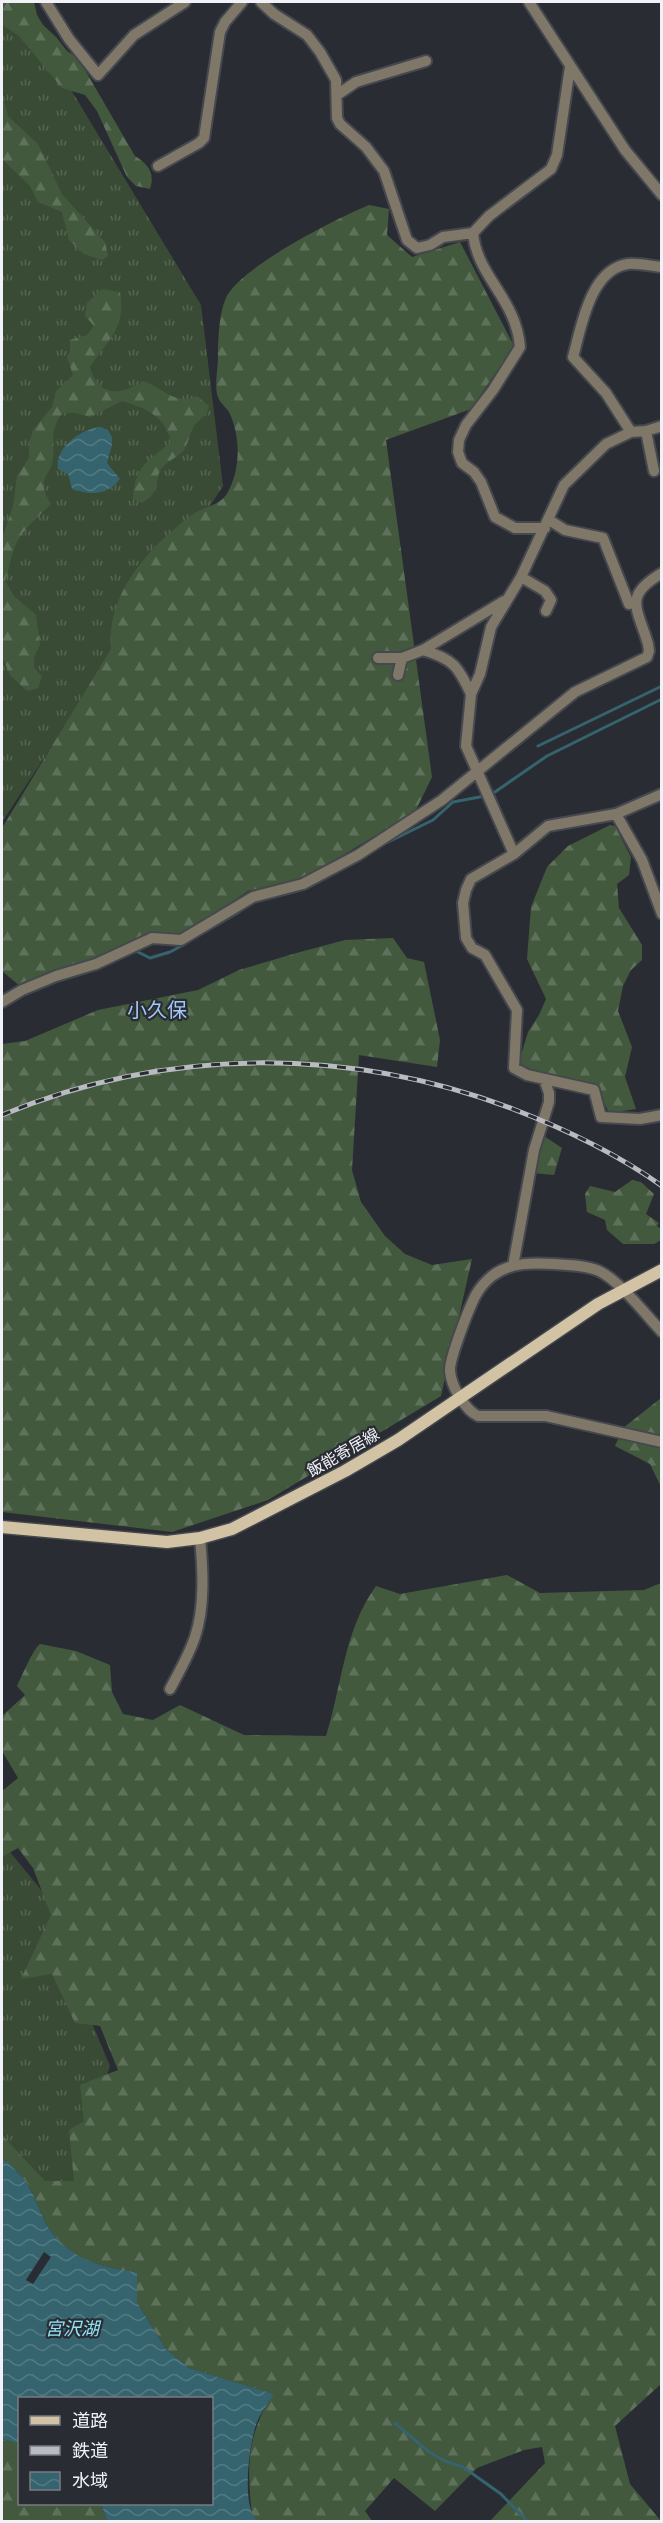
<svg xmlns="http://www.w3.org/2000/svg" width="663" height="2523" font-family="'Varela Round','Noto Sans JP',sans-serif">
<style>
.grass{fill:url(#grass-tufts)}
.forest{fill:url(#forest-firs)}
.water{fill:url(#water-waves)}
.pier{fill:#2a2c34}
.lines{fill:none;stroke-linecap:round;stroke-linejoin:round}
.stream{stroke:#35646e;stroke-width:3}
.minor-casing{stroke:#46484f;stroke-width:14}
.major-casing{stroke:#46484f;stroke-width:15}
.minor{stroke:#7f7869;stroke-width:10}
.major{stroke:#d2c3a4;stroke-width:12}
.rail-casing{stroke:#b9bbc1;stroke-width:5}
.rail{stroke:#2a2c34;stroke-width:3;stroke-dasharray:9;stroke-linecap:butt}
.labels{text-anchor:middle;stroke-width:4.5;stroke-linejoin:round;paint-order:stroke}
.street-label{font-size:16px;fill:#f0f2f7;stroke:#2a2c34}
.water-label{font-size:18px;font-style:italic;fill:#91e3f6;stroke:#2a2c34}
.quarter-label{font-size:20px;fill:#a1c9f9;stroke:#2a2c34}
</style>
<defs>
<pattern id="grass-tufts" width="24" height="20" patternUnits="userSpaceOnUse" patternTransform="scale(1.5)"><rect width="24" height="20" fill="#394b34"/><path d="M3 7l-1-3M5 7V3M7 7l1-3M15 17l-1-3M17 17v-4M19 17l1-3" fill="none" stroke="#566552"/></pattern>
<pattern id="forest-firs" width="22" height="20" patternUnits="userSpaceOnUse" patternTransform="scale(1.5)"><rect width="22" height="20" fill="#42593d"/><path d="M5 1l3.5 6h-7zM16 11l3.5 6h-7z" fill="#5e715a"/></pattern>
<pattern id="water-waves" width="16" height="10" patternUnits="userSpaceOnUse" patternTransform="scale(1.5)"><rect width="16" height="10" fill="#35646e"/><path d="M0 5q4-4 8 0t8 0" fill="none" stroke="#537b83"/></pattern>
</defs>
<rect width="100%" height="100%" fill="#2a2c34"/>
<path class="grass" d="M 2,2 L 18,2 L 201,305 L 223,486 L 2,822 Z
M 5,1846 L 65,1919 L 76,1985 L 110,2066 L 94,2115 L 83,2199 L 57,2212 L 2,2142 L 2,1848 Z"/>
<path class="forest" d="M 2,2 L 34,2 L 37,15 L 43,25 L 57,38 L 67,51 L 78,58 L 135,156 C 149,165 155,173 150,189 L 136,186 L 127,177 L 97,111 L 85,95 L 62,88 L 19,36 L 4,26 L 2,21 Z
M 2,94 L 8,116 L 38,144 L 62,194 L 105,242 L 108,256 L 102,260 L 84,254 L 69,240 L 62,212 L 38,202 L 30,186 L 2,159 Z
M 369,205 L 389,209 L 387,235 L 412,257 L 460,242 L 514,346 L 471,409 L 386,440 L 432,777 L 415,812 L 303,879 L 248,891 L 195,927 L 177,934 L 164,932 L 145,935 L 27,992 L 2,971 L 2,828 L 111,649 C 106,593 149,547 192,515 C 201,508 220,505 226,495 C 241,472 241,436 229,412 C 226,407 220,403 218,397 C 214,387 218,368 218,357 C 218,340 219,309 228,294 C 249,263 333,220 369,205 Z
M 102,289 L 120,292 C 126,330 108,339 90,367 C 98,397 120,396 143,381 C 163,388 176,406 197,396 L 209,406 C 206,419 199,417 193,428 C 189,435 187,449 181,453 C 174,459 168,461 162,468 C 152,482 164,489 142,503 L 133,499 C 134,466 149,461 171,442 C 165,416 146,408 122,401 L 90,417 L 76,413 L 62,413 C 47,435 57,442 52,464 C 51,470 45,475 44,481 C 42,489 47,497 51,504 C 40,516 23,528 16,544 C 11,555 9,569 5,581 L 14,596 L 36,615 L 40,645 L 34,657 L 34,668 L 42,676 L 38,688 L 27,691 L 10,675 L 2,656 L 2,539 L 13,506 L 17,476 L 29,458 L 29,444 L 33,430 L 52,407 L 56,391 L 73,375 L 67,357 L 70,352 L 70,340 L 87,335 L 94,326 L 85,316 L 87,303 Z
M 610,825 L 615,826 L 631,857 L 629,875 L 617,884 L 619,908 L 642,945 L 642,960 L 631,970 L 623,986 L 618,1011 L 632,1047 L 625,1077 L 636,1109 L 609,1113 L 599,1091 L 518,1065 L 528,1032 L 539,1015 L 546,999 L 527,959 L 531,907 L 547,867 L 568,846 Z
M 393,938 L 407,958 L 424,962 L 440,1040 L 437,1067 L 359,1055 L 352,1170 L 361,1202 L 385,1236 L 405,1254 L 432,1265 L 472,1259 L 441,1396 L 268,1500 L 172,1532 L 2,1512 L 2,1044 L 25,1041 L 98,1010 L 198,990 L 239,970 L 300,952 L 345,940 Z
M 544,1136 L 562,1148 L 554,1175 L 533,1173 L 540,1138 Z
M 632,1180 L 641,1182 L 654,1194 L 646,1214 L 659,1223 L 657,1226 L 661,1229 L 661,1240 L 654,1244 L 623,1244 L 607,1230 L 605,1220 L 587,1212 L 585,1194 L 590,1186 L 615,1192 Z
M 661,1398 L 661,1487 L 650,1464 L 615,1446 L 623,1428 Z
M 507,1575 L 540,1593 L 644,1590 L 661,1583 L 661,2384 L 615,2426 L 630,2484 L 661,2521 L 490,2521 L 545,2463 L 542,2447 L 524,2450 L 477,2468 L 435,2511 L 394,2478 L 365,2511 L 372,2521 L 257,2522 L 252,2516 C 247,2468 246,2436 273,2394 L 189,2368 L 165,2348 L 137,2302 L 136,2272 C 102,2268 68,2258 48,2227 C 41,2215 37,2201 30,2189 C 24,2176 12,2167 2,2158 L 2,2135 L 45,2181 L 74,2181 L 69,2130 L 84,2121 L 80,2085 L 118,2070 L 100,2026 L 75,2023 L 52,1974 L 21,1979 L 51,1915 L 33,1868 L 18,1848 L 2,1857 L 2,1791 L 18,1778 L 2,1751 L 2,1716 L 25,1695 L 17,1686 C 22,1676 33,1649 40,1644 L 76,1651 L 110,1665 L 112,1692 L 123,1714 L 153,1720 L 180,1705 L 244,1735 L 326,1736 C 342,1685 344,1630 376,1586 L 400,1594 Z
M 2,2439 L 19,2444 L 20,2504 L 101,2504 L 107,2521 L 2,2521 Z"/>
<path class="water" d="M 101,427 L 108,430 L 112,437 L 112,445 L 107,463 L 120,479 C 107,496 90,495 72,489 L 68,474 L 58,469 C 54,448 82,428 101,427 Z
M 2,2158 C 12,2167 24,2176 30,2189 C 37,2201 41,2215 48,2227 C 68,2258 102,2268 137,2272 L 137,2302 L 165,2348 L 189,2368 L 274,2394 C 268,2403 261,2413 257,2422 C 249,2444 241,2505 257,2521 L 107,2521 L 101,2504 L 212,2504 L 212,2398 L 20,2398 L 19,2444 L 2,2439 Z"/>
<path class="pier" d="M 44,2252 L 51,2257 L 33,2284 L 26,2280 Z"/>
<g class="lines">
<path class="stream" d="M 538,746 L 662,686
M 492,794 L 547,756 L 662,699
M 382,845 L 433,820 L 453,802 L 485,796
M 208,930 L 239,912
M 134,950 L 150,958 L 170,952 L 185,944
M 395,2423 L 429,2452 L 445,2461 L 463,2467 L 501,2494 L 528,2522"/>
<g class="minor-casing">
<path id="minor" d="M 46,2 L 69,39 L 98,75 L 134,35 L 185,2
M 261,2 L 274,14 L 307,35 L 320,52 L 336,80 L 337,118 L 340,124 L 366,147 L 384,171 L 407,240 L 417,248 L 430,245 L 443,237 L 473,233 L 489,216 L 551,169 L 557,155 L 570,67
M 529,2 L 625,150 L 662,195
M 337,95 L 356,82 L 426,61
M 158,166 L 199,143 L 204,138 L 220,32 L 225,22 L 242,2
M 473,233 C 477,277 516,298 520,347 L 493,390 L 466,425 L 459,440 L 458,452 L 462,463 L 474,472 L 481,482 L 495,517 L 515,528 L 545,528
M 646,431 L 654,471
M 631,432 L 606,393 L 573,357 C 581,328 590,269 628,264 C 639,263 651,266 662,267
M 549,520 L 565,530 L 603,538 L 629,604 L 636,602
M 521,577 L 545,591 L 551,600 L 546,611
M 423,650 C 453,659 458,666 471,694
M 378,658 L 402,658 L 423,650 L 504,601
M 398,675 L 402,658
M 662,794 L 616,814 L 548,826 L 514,854 L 471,879 L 466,890 L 463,903 L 466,938 L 472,948 L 485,955 L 517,1010 L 514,1068 L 527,1075 L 594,1090 L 601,1117 L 640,1119 L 662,1115
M 616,814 L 642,860 L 662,914
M 514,854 L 466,746 L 471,694 L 480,674 L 491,627 L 521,577 L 564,485 L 606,444 L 631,432 L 646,431 L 662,426
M 2,1002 L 22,990 L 56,976 L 96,964 L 152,938 L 181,940 L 253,897 L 303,884 L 358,855 L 442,800 L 575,692 L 647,657 L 649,651 L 648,644 C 637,607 623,596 662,573
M 513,1266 L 534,1150 L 549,1102 L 549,1093 L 544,1079
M 662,1332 C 645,1314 620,1281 599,1271 C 586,1265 568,1265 554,1264 C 532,1263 510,1262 492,1276 C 486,1281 481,1286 477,1293 C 470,1305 449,1359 450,1371 C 451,1386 465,1410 478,1416 L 546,1416 L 662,1442
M 170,1689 C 179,1672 189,1655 195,1637 C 205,1607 203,1570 200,1538"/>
</g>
<g class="major-casing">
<path id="major" d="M 2,1527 L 167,1542 L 200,1538 L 232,1529 L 345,1471 L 398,1440 L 598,1304 L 662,1270"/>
</g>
<use href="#minor" class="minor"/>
<use href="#major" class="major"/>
<g class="rail-casing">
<path id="rail" d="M 2,1115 C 165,1047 347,1046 513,1109 C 565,1129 616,1153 662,1186"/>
</g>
<use href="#rail" class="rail"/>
</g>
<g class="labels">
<g class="street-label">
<text transform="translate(343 1452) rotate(-30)" y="6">飯能寄居線</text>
</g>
<g class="water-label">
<text x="72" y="2335">宮沢湖</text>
</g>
<g class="quarter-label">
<text x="157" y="1017">小久保</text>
</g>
</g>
<rect width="663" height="2523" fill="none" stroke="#f0f2f7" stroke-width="6"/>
<rect x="18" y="2397" width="195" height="108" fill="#2a2c34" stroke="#797b82" stroke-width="1.5"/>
<rect x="30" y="2416" width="30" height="9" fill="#d2c3a4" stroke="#797b82" stroke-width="1.5"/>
<text x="72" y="2427" font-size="18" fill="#f0f2f7">道路</text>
<rect x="30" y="2446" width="30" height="9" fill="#b9bbc1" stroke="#797b82" stroke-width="1.5"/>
<text x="72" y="2457" font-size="18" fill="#f0f2f7">鉄道</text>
<rect x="30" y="2472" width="30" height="18" fill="url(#water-waves)" stroke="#797b82" stroke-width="1.5"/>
<text x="72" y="2487" font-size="18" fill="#f0f2f7">水域</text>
</svg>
